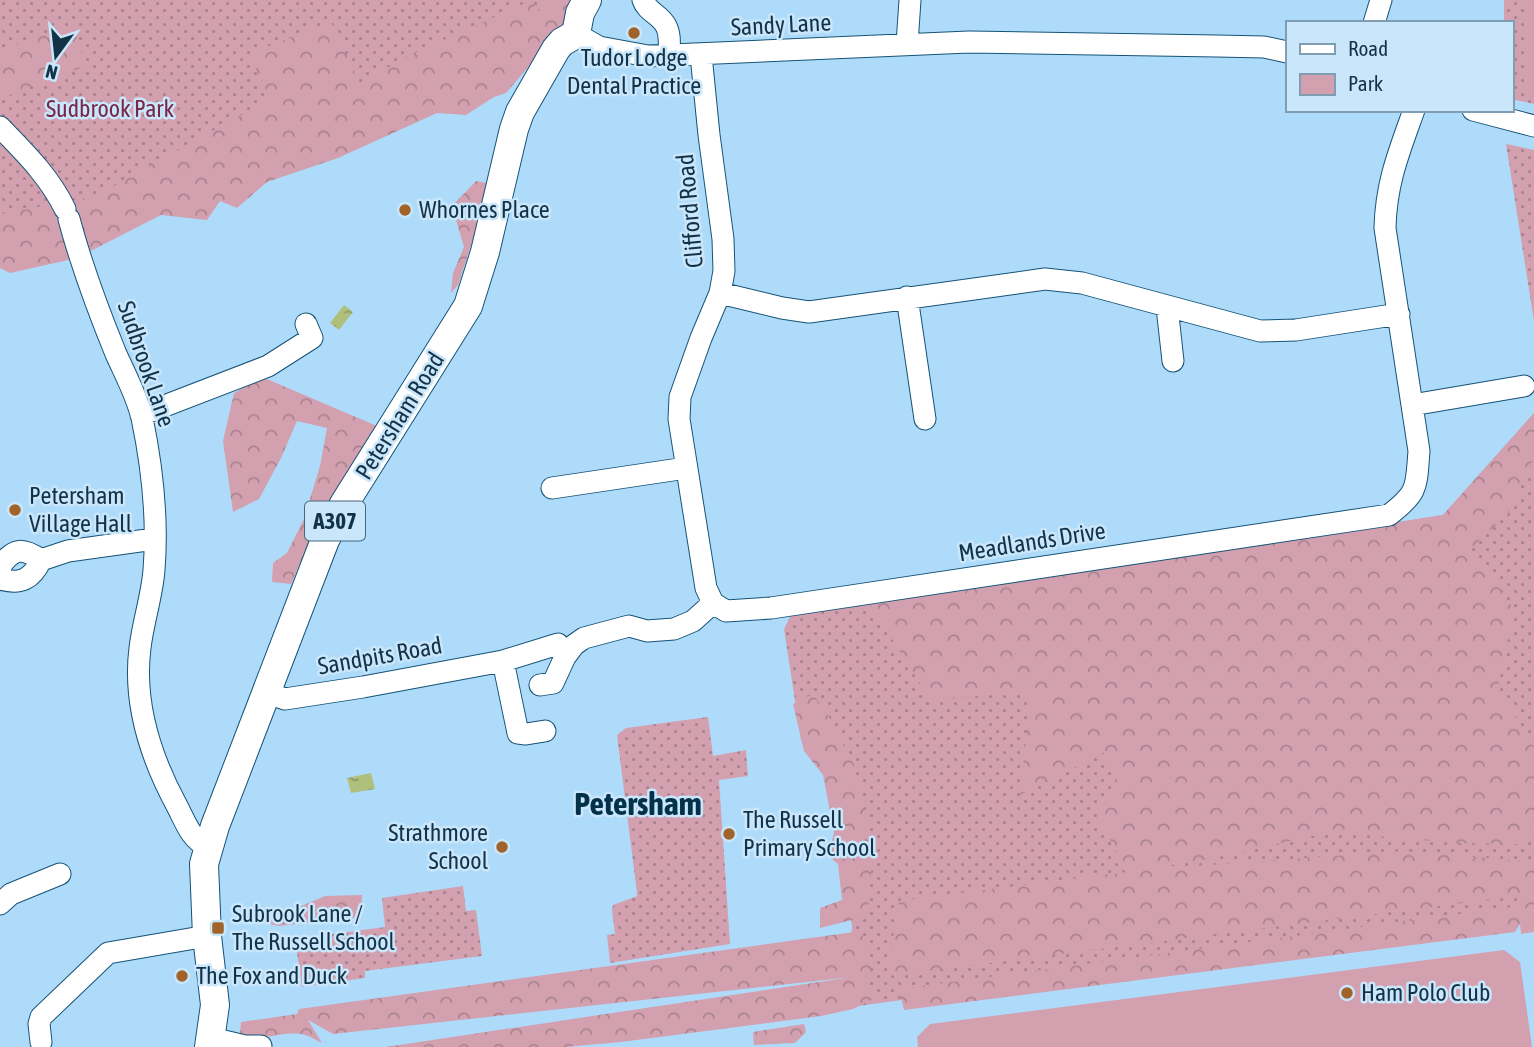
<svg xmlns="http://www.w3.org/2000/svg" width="1534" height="1047" font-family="'Asap Condensed',sans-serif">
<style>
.green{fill:url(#green-dots)}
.forest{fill:url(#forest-crowns)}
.pitch{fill:#d3a0af}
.water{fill:url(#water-ripples)}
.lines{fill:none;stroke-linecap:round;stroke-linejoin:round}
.minor-casing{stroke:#145377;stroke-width:23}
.major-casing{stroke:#145377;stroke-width:30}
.minor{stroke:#fff;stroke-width:21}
.major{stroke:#fff;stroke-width:28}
.poi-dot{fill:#a2632a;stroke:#c9e6fb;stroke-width:2.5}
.labels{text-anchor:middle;stroke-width:5;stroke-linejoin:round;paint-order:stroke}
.shield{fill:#c9e6fb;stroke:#49687d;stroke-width:2}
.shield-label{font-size:23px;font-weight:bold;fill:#123247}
.street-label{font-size:24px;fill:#123247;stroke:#c9e6fb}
.poi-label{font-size:24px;fill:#123247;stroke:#c9e6fb;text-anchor:start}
.park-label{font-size:24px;fill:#7a2648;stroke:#c9e6fb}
.district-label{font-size:32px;font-weight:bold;fill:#04314a;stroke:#c9e6fb}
</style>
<defs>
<pattern id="green-dots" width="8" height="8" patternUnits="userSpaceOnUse" patternTransform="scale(1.75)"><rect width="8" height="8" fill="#d3a0af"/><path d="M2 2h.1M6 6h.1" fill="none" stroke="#aa8390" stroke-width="1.8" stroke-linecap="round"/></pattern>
<pattern id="forest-crowns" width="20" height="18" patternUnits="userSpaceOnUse" patternTransform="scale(1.75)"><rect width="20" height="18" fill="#d3a0af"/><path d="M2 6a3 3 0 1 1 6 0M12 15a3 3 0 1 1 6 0" fill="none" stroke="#aa8390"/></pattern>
<pattern id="water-ripples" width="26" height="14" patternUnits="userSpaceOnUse" patternTransform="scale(1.75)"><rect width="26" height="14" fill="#afbf7c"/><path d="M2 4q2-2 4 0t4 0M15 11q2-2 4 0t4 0" fill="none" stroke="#8d9c67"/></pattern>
</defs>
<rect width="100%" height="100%" fill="#afdbfb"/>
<path class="green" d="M 0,0 L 566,0 L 0,256 Z
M 1504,0 L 1534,0 L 1534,104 L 1511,99 L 1511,23 L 1504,23 Z
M 1506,144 L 1534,150 L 1534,321 Z
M 1534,413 L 1534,914 L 843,1008 L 852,927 L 835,772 L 801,740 L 784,629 L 792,613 L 937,595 L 1443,515 Z
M 708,717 L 713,756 L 746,750 L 748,776 L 719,780 L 730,944 L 610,963 L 607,935 L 615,934 L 612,910 L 613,905 L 637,896 L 637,893 L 617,735 L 626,728 Z
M 463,886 L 466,911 L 476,910 L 482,956 L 365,971 L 365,978 L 302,987 L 295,939 L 385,927 L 382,898 Z"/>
<path class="forest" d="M 532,0 L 537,11 L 548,0 L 574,0 L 565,24 L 506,93 L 494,97 L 466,115 L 437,113 L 338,158 L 267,182 L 237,208 L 220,201 L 207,220 L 161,215 L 77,258 L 10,273 L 0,268 L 0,214 L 96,196 L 270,99 L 249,54 L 331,22 L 360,83 L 410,55 Z
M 72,25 L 86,66 L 0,99 L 0,51 Z
M 476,181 L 491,184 L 458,285 L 451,293 L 453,273 L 464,247 L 452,206 Z
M 262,377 L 377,426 L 323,510 L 291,584 L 272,582 L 273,563 L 287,553 L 304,519 L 320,466 L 327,428 L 297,421 L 281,458 L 259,499 L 233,512 L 223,441 L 234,393 Z
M 1534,413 L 1534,458 L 1508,514 L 1469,550 L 1489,572 L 1514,610 L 1498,687 L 1534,747 L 1534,826 L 1520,844 L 1454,843 L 1331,832 L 1204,860 L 1140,870 L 1403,851 L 1534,862 L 1534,932 L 1521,934 L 1520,924 L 1515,932 L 904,1010 L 899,989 L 1519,906 L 1518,896 L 887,976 L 899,901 L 1127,872 L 1095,812 L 1117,780 L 1105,752 L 1020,795 L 1031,692 L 931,700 L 869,603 L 981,588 L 1443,515 Z
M 813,694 L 831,720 L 854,765 L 873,844 L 868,916 L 820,928 L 820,908 L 842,900 L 838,864 L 828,856 L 834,833 L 823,775 L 804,751 L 793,704 Z
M 362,895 L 361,917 L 278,926 L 266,923 L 271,914 L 297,908 L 325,896 Z
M 861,931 L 873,974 L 865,975 L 874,999 L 853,1009 L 821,1016 L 621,1042 L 565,1047 L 386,1047 L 852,977 L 333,1034 L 308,1020 L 322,1043 C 316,1040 308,1035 301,1034 C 279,1031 262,1043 240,1034 L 241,1022 L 297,1014 L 299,1009 Z
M 804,1024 L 806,1032 L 795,1043 L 754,1045 L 753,1032 Z"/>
<path class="pitch" d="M 1528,0 L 1534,0 L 1534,95 L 1526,95 Z
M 1504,950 L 1520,962 L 1532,1047 L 918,1047 L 917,1037 L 930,1024 Z"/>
<path class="water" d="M 344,305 L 353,312 L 339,330 L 330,323 Z
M 371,773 L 375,789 L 351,793 L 347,778 Z"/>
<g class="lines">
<g class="minor-casing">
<path id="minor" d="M 643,0 C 647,12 661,15 666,26 C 671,35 669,47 669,56
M 1374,23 L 1381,0
M 576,34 L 599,47 L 648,56 L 969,42 L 1217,46 L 1264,47 L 1287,52
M 907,44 L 910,0
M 701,55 L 709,135 L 723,239 L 724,271 L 720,293 L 701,338 L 680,397 L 679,419 L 706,588 L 713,603
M 1473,110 L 1534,126
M 0,127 C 25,153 49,176 65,209
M 69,219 C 81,264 98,310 116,354 C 125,374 137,396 142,418 C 152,466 158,520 154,570 C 152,596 143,622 140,648 C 133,703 151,758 177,806 C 185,821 191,840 207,846
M 720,293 L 782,308 L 809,312 L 1045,279 L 1082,283 L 1260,331 L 1296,330 L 1399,314
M 907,297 L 925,419
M 1167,307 L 1173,361
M 1412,405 L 1524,386
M 141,415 L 268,366 L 312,338 L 306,324
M 552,488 L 686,468
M 0,567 C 13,548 22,547 41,560 L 68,551 L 154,539
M 0,579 C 21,585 32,579 41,560
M 713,603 L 726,611 L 771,608 L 1389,515 C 1419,492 1416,487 1419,451 L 1385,228 C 1386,183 1399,152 1414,110
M 503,661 L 518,733 L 526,734 L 545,731
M 540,685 L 553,683 L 565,657 L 574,645 L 584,638 L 629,626 L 647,631 L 674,629 L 693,621 L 713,603
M 267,693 L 285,699 L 363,687 L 503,661 L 558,644
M 0,904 L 11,894 L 60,874
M 211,1038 L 245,1046 L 261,1046
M 41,1042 L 39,1024 L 41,1017 L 108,953 L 207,936"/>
</g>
<g class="major-casing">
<path id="major" d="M 209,1047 L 215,1005 L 207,936 L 204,864 L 215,826 L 325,540 L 344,504 L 468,306 L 485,252 L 514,129 L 520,112 L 556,49 L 562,42 L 576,34 L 580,13 L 587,0"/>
</g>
<use href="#minor" class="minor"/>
<use href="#major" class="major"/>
</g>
<g class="poi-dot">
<circle cx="634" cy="33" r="7"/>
<circle cx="405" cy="210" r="7"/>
<circle cx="15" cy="510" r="7"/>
<circle cx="729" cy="834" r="7"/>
<circle cx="502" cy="847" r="7"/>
<rect x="211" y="921" width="14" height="14" rx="3.5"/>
<circle cx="182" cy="976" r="7"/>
<circle cx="1347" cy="993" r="7"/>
</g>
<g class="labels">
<rect class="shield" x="305" y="501.5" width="60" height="39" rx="5"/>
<g class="shield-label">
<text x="335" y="529">A307</text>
</g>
<g class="street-label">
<text transform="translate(781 25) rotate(-3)" y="8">Sandy Lane</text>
<text transform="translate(690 211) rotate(-95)" y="8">Clifford Road</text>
<text transform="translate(146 364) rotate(71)" y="8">Sudbrook Lane</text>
<text transform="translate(400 416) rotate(-58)" y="8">Petersham Road</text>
<text transform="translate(1032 542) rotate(-9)" y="8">Meadlands Drive</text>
<text transform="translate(380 656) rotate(-10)" y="8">Sandpits Road</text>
</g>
<g class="poi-label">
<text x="634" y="66" text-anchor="middle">Tudor Lodge<tspan x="634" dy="28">Dental Practice</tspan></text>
<text x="419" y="218">Whornes Place</text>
<text x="29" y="504">Petersham<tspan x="29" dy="28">Village Hall</tspan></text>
<text x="743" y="828">The Russell<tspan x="743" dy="28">Primary School</tspan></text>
<text x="488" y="841" text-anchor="end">Strathmore<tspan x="488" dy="28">School</tspan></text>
<text x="232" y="922">Subrook Lane /<tspan x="232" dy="28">The Russell School</tspan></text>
<text x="196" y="984">The Fox and Duck</text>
<text x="1361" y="1001">Ham Polo Club</text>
</g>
<g class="park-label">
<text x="110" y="117">Sudbrook Park</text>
</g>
<g class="district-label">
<text x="638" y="815">Petersham</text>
</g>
</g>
<rect x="1286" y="21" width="228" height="91" fill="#c9e6fb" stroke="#809eb3" stroke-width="2"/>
<rect x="1300" y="44" width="35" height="10" fill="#ffffff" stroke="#809eb3" stroke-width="2"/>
<text x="1348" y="56" font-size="21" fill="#123247">Road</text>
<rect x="1300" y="74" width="35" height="21" fill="#d3a0af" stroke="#809eb3" stroke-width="2"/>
<text x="1348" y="91" font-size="21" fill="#123247">Park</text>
<g transform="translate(56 56) rotate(195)" stroke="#c9e6fb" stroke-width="5" paint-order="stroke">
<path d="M0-5L12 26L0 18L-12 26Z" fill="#123247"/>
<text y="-10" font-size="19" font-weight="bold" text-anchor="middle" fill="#123247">N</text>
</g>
</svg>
